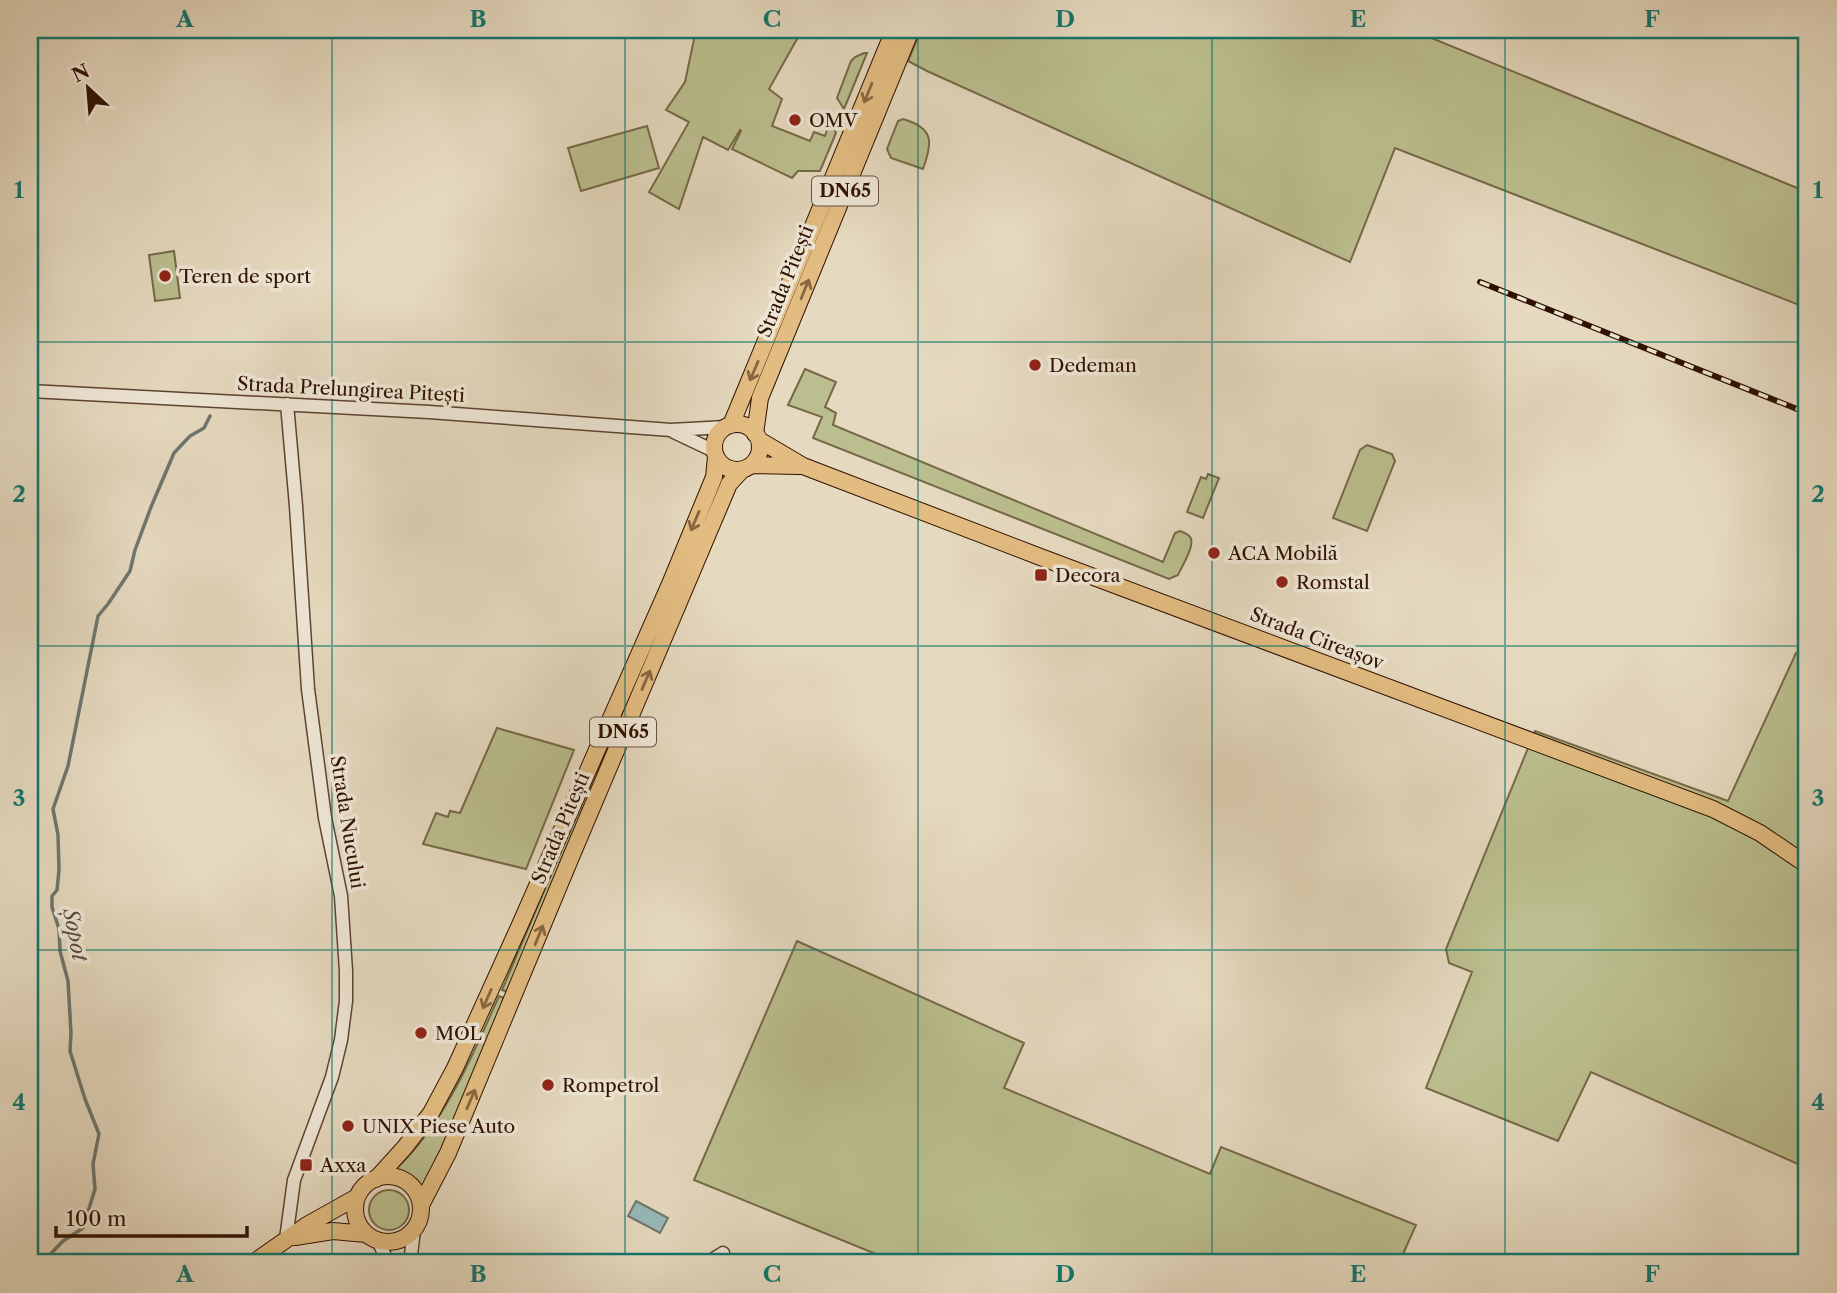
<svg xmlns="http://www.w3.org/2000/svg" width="1837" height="1293" font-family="'Libre Caslon Text',serif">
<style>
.green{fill:#bbbe8e;stroke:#766847;stroke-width:2}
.water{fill:#97b9b8;stroke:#6e766e;stroke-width:2}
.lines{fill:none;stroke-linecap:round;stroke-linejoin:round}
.stream{stroke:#6e766e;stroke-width:3.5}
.minor-casing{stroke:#5d4330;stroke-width:15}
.major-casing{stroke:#301100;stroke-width:18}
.minor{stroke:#eee6d5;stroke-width:12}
.major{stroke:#e2bc80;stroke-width:16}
.rail-casing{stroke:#301100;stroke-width:6}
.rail{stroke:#eee6d5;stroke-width:3.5;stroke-dasharray:10;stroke-linecap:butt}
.oneway{stroke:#896640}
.grid{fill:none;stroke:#0f766e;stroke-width:2;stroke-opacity:0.55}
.poi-dot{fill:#8f2418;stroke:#eee6d5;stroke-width:2.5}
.labels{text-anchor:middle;stroke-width:7;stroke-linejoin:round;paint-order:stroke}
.shield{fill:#eee6d5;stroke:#695140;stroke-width:2}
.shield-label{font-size:18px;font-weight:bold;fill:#301100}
.poi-label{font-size:19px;fill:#301100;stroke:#eee6d5;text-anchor:start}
.street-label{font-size:19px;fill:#301100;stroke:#eee6d5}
.water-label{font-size:21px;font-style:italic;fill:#544c40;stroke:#eee6d5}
.neatline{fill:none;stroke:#0f766e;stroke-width:2.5}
.grid-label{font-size:23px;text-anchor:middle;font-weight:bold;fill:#0f766e}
</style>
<rect width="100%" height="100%" fill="#e5d9bf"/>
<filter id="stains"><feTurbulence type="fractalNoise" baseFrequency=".00286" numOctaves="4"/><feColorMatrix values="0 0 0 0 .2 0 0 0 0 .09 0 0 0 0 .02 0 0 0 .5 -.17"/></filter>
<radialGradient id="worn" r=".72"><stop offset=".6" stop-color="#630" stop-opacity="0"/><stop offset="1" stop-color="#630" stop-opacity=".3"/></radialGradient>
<path class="green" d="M 696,30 L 793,31 L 797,39 L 769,89 L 782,99 L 772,126 L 810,141 L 814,132 L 825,136 L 830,121 L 836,133 L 820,171 L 798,171 L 792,178 L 732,149 L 741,131 L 740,130 L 728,150 L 703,137 L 679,209 L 649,192 L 689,122 L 666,110 L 685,82 Z
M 921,30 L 1412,30 L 1807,192 L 1807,308 L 1395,148 L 1350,262 L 927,71 L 908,61 Z
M 864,53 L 867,53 L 844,109 L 837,98 L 851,61 L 855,57 Z
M 903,119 C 934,128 933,142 923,169 L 891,158 L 887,149 L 898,121 Z
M 647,126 L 659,168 L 581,191 L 568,148 Z
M 174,251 L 180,298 L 155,301 L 149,255 Z
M 805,369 L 836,382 L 825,407 L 836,413 L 833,425 L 1163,562 L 1175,533 L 1180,531 C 1182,532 1188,534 1190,537 C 1196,544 1182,566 1178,575 L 1169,579 L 813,438 L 822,417 L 788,405 Z
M 1367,445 L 1392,454 L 1395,461 L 1367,531 L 1333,518 L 1360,450 Z
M 1208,474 L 1219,478 L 1203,518 L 1187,512 L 1201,477 L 1206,479 Z
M 1807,648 L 1807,1168 L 1591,1072 L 1558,1141 L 1426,1088 L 1472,972 L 1449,963 L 1446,949 L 1535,731 L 1728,801 L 1796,653 Z
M 497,728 L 574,750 L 526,869 L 423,844 L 436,813 L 448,817 L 450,811 L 460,813 Z
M 603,755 L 606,756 L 512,993 L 502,990 L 600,759 Z
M 797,941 L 1024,1043 L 1004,1088 L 1210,1174 L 1221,1147 L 1416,1225 L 1399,1263 L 898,1263 L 694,1180 Z
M 499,996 L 508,1000 L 424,1190 L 417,1180 L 396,1169 C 445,1122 472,1057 499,996 Z
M369 1210a20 20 0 1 1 40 0a20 20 0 1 1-40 0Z"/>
<path class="water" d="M 636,1201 L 668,1218 L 660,1233 L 628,1216 Z"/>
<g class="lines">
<path class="stream" d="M 42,1263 L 63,1241 L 83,1228 L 95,1189 L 93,1164 L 99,1134 L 85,1099 L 70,1051 L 71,1033 L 68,981 L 60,951 L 59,929 L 52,907 L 52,896 L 57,890 L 59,870 L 58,835 L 53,809 L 68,766 L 98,616 L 108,604 L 130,571 L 135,550 L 151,507 L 174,453 L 190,436 L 204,428 L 210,416"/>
<g class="minor-casing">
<path id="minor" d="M 30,391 L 429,412 L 671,430 L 726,427
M 674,432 L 714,451
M 286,1239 L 294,1180 L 332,1077 L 341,1040 L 346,1001 L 346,971 L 341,896 L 325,818 L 308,689 L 296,506 L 287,404
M 378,1240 L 388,1263
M 410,1263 L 414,1230
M 707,1263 L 723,1253"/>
</g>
<g class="major-casing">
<path id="major" d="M714 447a23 23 0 1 1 46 0a23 23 0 1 1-46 0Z
M 731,425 L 894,30
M 755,434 L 760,398 L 911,30
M 759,440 L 803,466 L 1043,558 L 1713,809 L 1760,833 L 1807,865
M 751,465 L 800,466
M355 1209a33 33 0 1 1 66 0a33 33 0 1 1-66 0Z
M 376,1179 L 405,1147 L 431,1113 L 455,1068 L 519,927 L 670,584 L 714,477 L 716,457
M 421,1205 L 448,1153 L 571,857 L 729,484 L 742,470
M 295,1237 L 333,1231 L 366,1234
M 253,1263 L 307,1225 L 357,1197"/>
</g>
<use href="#minor" class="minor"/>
<use href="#major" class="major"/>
<g class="rail-casing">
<path id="rail" d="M 1480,282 L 1807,413"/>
</g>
<use href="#rail" class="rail"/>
</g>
<defs><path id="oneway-shaft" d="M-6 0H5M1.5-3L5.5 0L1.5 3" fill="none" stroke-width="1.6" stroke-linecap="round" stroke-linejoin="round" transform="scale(1.75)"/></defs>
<g class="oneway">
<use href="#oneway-shaft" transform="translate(868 93) rotate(112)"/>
<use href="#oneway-shaft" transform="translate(805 289) rotate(-68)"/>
<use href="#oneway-shaft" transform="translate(754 371) rotate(113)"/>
<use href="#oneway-shaft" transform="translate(695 521) rotate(113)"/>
<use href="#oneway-shaft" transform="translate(646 680) rotate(-67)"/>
<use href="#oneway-shaft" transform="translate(539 935) rotate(-68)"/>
<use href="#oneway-shaft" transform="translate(487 999) rotate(114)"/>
<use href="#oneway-shaft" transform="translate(471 1099) rotate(-67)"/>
</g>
<path class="grid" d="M 332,30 L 332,1263M 625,30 L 625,1263M 918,30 L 918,1263M 1212,30 L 1212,1263M 1505,30 L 1505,1263M 30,342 L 1807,342M 30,646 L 1807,646M 30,950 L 1807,950"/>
<g class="poi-dot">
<circle cx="795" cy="120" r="7"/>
<circle cx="165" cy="276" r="7"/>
<circle cx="1035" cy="365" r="7"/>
<circle cx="1214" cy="553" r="7"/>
<rect x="1034" y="568" width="14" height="14" rx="3.5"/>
<circle cx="1282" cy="582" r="7"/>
<circle cx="421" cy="1033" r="7"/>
<circle cx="548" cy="1085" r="7"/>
<circle cx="348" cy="1126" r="7"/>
<rect x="299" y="1158" width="14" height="14" rx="3.5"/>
</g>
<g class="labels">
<g class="shield">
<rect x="812" y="176.5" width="66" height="29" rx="5"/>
<rect x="590" y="717.5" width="66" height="29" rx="5"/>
</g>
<g class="shield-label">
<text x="845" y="197">DN65</text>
<text x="623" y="738">DN65</text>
</g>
<g class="poi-label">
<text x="809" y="127">OMV</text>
<text x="179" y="283">Teren de sport</text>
<text x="1049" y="372">Dedeman</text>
<text x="1228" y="560">ACA Mobilă</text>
<text x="1055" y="582">Decora</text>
<text x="1296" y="589">Romstal</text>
<text x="435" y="1040">MOL</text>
<text x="562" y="1092">Rompetrol</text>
<text x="362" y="1133">UNIX Piese Auto</text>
<text x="320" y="1172">Axxa</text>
</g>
<g class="street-label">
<text transform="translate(785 281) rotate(-68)" y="7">Strada Pitești</text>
<text transform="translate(351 389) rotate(3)" y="7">Strada Prelungirea Pitești</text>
<text transform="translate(1317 638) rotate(21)" y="7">Strada Cireașov</text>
<text transform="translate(348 822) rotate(81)" y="7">Strada Nucului</text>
<text transform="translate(560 828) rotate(-67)" y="7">Strada Pitești</text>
</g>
<g class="water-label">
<text transform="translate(75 935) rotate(79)" y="7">Șopot</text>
</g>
</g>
<rect width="1837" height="1293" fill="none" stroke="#e5d9bf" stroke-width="77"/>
<g transform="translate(88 88) rotate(334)" stroke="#eee6d5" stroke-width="5" paint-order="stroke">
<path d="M0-5L12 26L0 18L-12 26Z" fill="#301100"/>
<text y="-10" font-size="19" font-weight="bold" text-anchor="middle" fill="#301100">N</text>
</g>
<path d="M56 1226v10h191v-10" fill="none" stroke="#301100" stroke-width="3.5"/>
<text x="66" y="1226" font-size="21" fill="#301100" stroke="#eee6d5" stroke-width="5" paint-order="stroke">100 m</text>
<rect x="38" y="38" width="1760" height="1216" class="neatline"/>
<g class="grid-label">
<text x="185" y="27">A</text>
<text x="478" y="27">B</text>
<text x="772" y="27">C</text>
<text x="1065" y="27">D</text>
<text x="1358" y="27">E</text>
<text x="1652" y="27">F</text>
<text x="19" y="198">1</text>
<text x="1818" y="198">1</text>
<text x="19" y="502">2</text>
<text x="1818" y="502">2</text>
<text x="19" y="806">3</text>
<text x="1818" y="806">3</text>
<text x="19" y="1110">4</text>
<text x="1818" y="1110">4</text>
<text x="185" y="1282">A</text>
<text x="478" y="1282">B</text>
<text x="772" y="1282">C</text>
<text x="1065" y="1282">D</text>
<text x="1358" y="1282">E</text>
<text x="1652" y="1282">F</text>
</g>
<rect width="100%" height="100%" filter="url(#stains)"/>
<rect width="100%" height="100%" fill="url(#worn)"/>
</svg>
